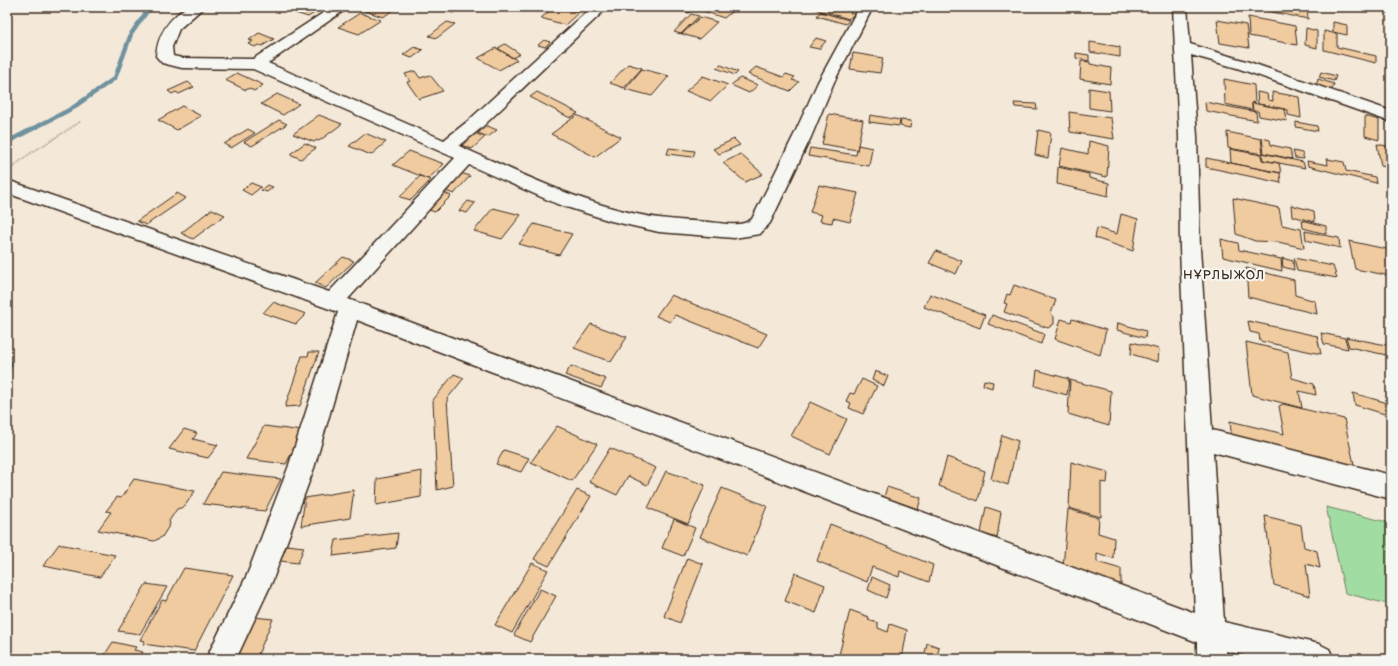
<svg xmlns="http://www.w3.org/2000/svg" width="1398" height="666" font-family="'Balsamiq Sans',sans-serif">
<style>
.green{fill:#a1dca3;stroke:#6e8360}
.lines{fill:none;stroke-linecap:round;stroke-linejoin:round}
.stream-far1{stroke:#6f919e;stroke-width:4.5}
.stream{stroke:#6f919e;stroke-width:5.5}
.building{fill:#f0cba0;stroke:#3b2a1e}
.minor-casing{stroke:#3b2a1e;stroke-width:3}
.path{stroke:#3b2a1e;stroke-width:2;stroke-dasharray:0.5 2;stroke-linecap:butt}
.minor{fill:#f6f6f2;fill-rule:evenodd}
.labels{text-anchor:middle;stroke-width:4;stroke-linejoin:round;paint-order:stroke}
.quarter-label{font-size:13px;letter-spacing:1px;fill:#3b2a1e;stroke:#f6f6f2}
</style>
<rect width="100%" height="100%" fill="#f4e9d9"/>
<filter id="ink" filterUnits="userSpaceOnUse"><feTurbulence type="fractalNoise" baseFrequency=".025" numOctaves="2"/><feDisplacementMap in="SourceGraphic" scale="8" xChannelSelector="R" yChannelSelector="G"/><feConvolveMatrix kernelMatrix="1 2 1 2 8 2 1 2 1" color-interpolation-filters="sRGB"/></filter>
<g filter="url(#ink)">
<path class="green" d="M 1326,507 L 1391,523 L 1391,605 L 1345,593 Z"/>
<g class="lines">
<path class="stream-far1" d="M 7,142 L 71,109 L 115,78 L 131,34 L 150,7"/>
<path class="stream" d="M 7,361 L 10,364 L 7,372"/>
</g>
<path class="building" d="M 291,7 L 324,7 L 308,17 L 286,10 Z
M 367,7 L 398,7 L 383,17 L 362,10 Z
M 436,7 L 456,7 L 460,8 L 453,13 Z
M 554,7 L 560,7 L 579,12 L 565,25 L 541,18 Z
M 673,7 L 692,7 L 695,8 L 689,13 Z
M 703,7 L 711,7 L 721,10 L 725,7 L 736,8 L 724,18 L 700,10 Z
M 812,7 L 855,7 L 850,13 L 854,14 L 849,19 L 811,8 Z
M 1267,7 L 1292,11 L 1292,7 L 1307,7 L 1308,19 L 1267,11 Z
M 820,12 L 849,20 L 846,24 L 817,16 Z
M 360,13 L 381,20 L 359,34 L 338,27 Z
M 691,14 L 699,16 L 681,34 L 674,32 Z
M 700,17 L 717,22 L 699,39 L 682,34 Z
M 1248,17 L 1295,26 L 1297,45 L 1249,36 Z
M 1217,20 L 1246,25 L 1249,48 L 1220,43 Z
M 447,22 L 455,24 L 437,38 L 429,36 Z
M 1333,22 L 1347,25 L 1347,35 L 1333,32 Z
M 1306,28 L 1317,31 L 1317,48 L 1305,45 Z
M 1324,31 L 1337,34 L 1337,47 L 1376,56 L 1376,63 L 1324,50 Z
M 259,33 L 274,39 L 262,46 L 258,45 L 255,47 L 248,44 L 253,41 L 249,40 Z
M 816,38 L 826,41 L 819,49 L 809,47 Z
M 544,40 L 550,42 L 545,47 L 538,45 Z
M 1090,42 L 1120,47 L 1120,57 L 1090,52 Z
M 505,44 L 520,54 L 512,58 L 498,48 Z
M 414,47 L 423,50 L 412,58 L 403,55 Z
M 496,48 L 517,60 L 499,70 L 478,58 Z
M 853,53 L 883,58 L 880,73 L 850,69 Z
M 1076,53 L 1089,55 L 1089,61 L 1076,58 Z
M 1081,61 L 1090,62 L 1090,64 L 1111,68 L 1110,84 L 1080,79 Z
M 628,64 L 642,68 L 624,88 L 610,83 Z
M 721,65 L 738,72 L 735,75 L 716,68 Z
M 756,67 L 783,77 L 786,74 L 795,77 L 792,80 L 799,82 L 790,91 L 748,74 Z
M 642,69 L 669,76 L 652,96 L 625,89 Z
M 415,71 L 420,78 L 430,75 L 443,91 L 419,99 L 407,82 L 410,81 L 405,74 Z
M 1321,72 L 1336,76 L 1334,81 L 1319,77 Z
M 237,73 L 263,85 L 254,91 L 249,88 L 246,90 L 225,80 Z
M 703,76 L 728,85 L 711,101 L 686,91 Z
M 740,78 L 758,85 L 749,93 L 731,85 Z
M 1224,79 L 1254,85 L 1255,103 L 1252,102 L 1252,110 L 1225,104 Z
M 1318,79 L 1334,84 L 1330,94 L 1315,90 Z
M 188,82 L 194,87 L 179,94 L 176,92 L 172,94 L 168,91 Z
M 1089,88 L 1109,91 L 1110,111 L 1089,108 Z
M 537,92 L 578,113 L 570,118 L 530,97 Z
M 1257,92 L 1267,94 L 1268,100 L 1273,101 L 1272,92 L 1299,97 L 1301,118 L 1288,115 L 1288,110 L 1258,104 Z
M 277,94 L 299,104 L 283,115 L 261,104 Z
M 1205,102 L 1256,112 L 1257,121 L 1206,111 Z
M 1014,103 L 1036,104 L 1037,109 L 1015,107 Z
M 1252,103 L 1285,109 L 1287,121 L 1259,116 L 1258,111 L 1253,111 Z
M 182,106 L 201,116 L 177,130 L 158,120 Z
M 1069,112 L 1111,118 L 1114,139 L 1070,132 Z
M 829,114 L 863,120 L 857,150 L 822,144 Z
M 319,115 L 342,124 L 319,141 L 317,140 L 314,142 L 293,134 Z
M 577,115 L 621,137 L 595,157 L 551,134 Z
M 870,115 L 900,120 L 899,126 L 869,122 Z
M 1365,116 L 1379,120 L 1379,140 L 1365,136 Z
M 279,120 L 287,124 L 252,146 L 244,142 Z
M 901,120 L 911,121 L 910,128 L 900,126 Z
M 1296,122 L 1317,126 L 1318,131 L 1296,127 Z
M 487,126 L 497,130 L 488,137 L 478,133 Z
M 248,129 L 255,133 L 231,148 L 224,144 Z
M 1038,130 L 1051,133 L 1048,158 L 1035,155 Z
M 1227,132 L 1261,139 L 1263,154 L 1228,148 Z
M 365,133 L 386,142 L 371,155 L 349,146 Z
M 474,133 L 485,137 L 472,149 L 461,145 Z
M 1262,138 L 1270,140 L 1271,145 L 1290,149 L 1292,159 L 1264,153 Z
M 734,139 L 740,145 L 719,154 L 713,149 Z
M 1089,141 L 1109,146 L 1107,177 L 1059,166 L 1062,148 L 1088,154 Z
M 305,143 L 316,148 L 301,159 L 290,154 Z
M 1377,144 L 1391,147 L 1391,168 L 1381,166 Z
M 858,145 L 872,148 L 869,166 L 808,156 L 810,148 L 856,155 Z
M 669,148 L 695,151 L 693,157 L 667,154 Z
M 1230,149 L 1261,155 L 1262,160 L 1279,163 L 1281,173 L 1231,163 Z
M 409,151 L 444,164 L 428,179 L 393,165 Z
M 1293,151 L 1302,153 L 1304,159 L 1295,158 Z
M 1262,153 L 1303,162 L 1305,168 L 1263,160 Z
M 740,154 L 763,174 L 745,182 L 723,163 Z
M 1206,158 L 1280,173 L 1281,183 L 1206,167 Z
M 1327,159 L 1344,162 L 1346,171 L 1375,177 L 1376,183 L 1308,166 L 1307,161 L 1328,165 Z
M 1058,167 L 1089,174 L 1089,178 L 1109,183 L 1108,196 L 1057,184 Z
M 460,173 L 470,176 L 454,194 L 443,190 Z
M 420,176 L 431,180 L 411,200 L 400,197 Z
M 251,183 L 261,187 L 251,195 L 242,190 Z
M 267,185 L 273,187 L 267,192 L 261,190 Z
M 819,185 L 858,193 L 850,222 L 833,218 L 832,223 L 820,221 L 822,215 L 810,212 Z
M 443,192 L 451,196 L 435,212 L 426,209 Z
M 177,193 L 186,198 L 146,225 L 137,221 Z
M 1233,198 L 1279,208 L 1282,225 L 1301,229 L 1304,248 L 1278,242 L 1255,241 L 1236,234 Z
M 468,201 L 475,203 L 467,213 L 459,211 Z
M 1291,205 L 1314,211 L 1315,222 L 1292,216 Z
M 493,208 L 521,215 L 502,239 L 474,231 Z
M 212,209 L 225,215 L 193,239 L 181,233 Z
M 1121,214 L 1138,219 L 1133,251 L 1095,238 L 1097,228 L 1117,234 Z
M 1302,220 L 1326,226 L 1326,234 L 1303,228 Z
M 534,224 L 572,234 L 559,255 L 519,244 Z
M 1305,231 L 1339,238 L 1340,248 L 1306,240 Z
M 1221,239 L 1238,243 L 1239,250 L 1281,259 L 1282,271 L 1223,257 Z
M 1349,241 L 1391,250 L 1391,276 L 1355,269 Z
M 936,251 L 962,261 L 956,274 L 929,263 Z
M 343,257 L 354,261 L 326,288 L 315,283 Z
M 1282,258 L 1293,261 L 1294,270 L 1283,267 Z
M 1294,258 L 1333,266 L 1337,278 L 1297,271 Z
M 1246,268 L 1294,280 L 1295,295 L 1315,301 L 1317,314 L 1248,297 Z
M 1014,285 L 1056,300 L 1051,313 L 1054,317 L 1054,324 L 1048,328 L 1004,312 L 1007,304 L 1004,303 L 1007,294 L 1010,295 Z
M 930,294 L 985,315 L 980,328 L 924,307 Z
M 671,295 L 767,334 L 758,348 L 675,315 L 670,322 L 656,316 Z
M 273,302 L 306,314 L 296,324 L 263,313 Z
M 992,315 L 1044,334 L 1041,344 L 988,324 Z
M 1061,319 L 1071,322 L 1072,319 L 1106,330 L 1100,355 L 1055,339 Z
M 1248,321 L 1317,336 L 1321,354 L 1260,341 L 1259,334 L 1250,332 Z
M 1118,323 L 1146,331 L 1145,338 L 1117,330 Z
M 591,324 L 627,337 L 611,362 L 574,348 Z
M 1321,333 L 1345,338 L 1348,349 L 1324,344 Z
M 1346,337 L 1391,346 L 1391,356 L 1349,347 Z
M 1132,342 L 1159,349 L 1158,362 L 1131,354 Z
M 1246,342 L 1288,352 L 1292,378 L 1314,384 L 1316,395 L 1299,391 L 1302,408 L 1252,395 Z
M 309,352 L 319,352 L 300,406 L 285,407 L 302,356 L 308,356 Z
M 571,366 L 606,379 L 601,388 L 565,375 Z
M 1037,370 L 1069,379 L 1067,395 L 1035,386 Z
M 875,371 L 888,376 L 884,386 L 872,380 Z
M 454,374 L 464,378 L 447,399 L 453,486 L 437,490 L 433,400 Z
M 862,379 L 877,386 L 863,414 L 849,408 L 851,403 L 846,401 L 850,393 L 854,394 Z
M 984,380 L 993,382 L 992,388 L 983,385 Z
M 1070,380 L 1111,391 L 1109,426 L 1068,414 Z
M 1353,393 L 1391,404 L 1391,416 L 1355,405 Z
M 810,402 L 847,419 L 830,454 L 791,436 Z
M 1283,404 L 1344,419 L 1356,473 L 1232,442 L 1230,421 L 1284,434 L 1279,406 Z
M 264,426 L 303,431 L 286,464 L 246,459 Z
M 557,426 L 597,444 L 572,481 L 531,462 Z
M 184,429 L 197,433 L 193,439 L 218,445 L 208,458 L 169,449 Z
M 1002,435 L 1018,441 L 1008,485 L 991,479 Z
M 610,448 L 656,468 L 647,485 L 628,476 L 617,495 L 589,482 Z
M 504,450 L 529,458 L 521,472 L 496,464 Z
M 947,457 L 985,471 L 978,501 L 939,486 Z
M 1071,462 L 1108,472 L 1107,483 L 1101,482 L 1101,517 L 1069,508 Z
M 422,471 L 421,497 L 376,505 L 377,479 Z
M 666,471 L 705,485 L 688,524 L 648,508 Z
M 221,472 L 281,479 L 265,511 L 203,504 Z
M 134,479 L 195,491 L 184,507 L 177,509 L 169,521 L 170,524 L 162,537 L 154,541 L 98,530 L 111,512 L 106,511 L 117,497 L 121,498 Z
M 887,487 L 921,498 L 918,509 L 884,497 Z
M 722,488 L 767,506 L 747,556 L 700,537 Z
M 354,490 L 350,518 L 301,526 L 305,498 Z
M 577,490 L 591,496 L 549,566 L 534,559 Z
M 986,507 L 1001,512 L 997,538 L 981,533 Z
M 1068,509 L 1099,518 L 1098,533 L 1114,538 L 1113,558 L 1097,553 L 1097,562 L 1121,569 L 1121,586 L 1063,567 Z
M 1265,516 L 1301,525 L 1304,547 L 1317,551 L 1320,568 L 1306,564 L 1310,596 L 1274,585 Z
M 674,519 L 695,528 L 683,556 L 662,548 Z
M 830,524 L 933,565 L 929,582 L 900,571 L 899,577 L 872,567 L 867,582 L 817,561 Z
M 398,533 L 396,548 L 333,556 L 336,540 Z
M 59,544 L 115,555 L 100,577 L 43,566 Z
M 287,545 L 304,547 L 298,563 L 280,561 Z
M 687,558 L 703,564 L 680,623 L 664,616 Z
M 532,563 L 548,570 L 512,633 L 495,625 Z
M 184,568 L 233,575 L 194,651 L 143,644 L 145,641 L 140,640 L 162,600 L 166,601 Z
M 795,573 L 825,585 L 816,613 L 785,601 Z
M 872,577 L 890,585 L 886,598 L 868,590 Z
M 146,584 L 167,587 L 140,634 L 118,631 Z
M 540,589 L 556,596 L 530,642 L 514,635 Z
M 850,610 L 869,617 L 868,620 L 878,623 L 878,628 L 888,632 L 890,624 L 907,630 L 902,659 L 838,659 Z
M 253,617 L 273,619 L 256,659 L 235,659 Z
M 113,642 L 136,647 L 134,650 L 143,652 L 139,659 L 102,659 Z
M 927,643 L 939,647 L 937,658 L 925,653 Z"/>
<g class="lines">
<g class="minor-casing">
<path id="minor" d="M 187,7 L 204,7 L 179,29 L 172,47 L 173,56 L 182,58 L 253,59 L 332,7 L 349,7 L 268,63 L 444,140 L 468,121 L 592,7 L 608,7 L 480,129 L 459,146 C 523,174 589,208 659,218 C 675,220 692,221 708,222 C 722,223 741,228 752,219 L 793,137 L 818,82 L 859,7 L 873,7 L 834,82 L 811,137 L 770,223 L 760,234 L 734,238 L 659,232 L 611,221 L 557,204 L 469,165 L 348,299 L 1195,613 L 1180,248 L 1179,136 L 1173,7 L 1187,7 L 1190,44 L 1249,62 L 1391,111 L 1391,122 L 1237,68 L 1191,55 L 1197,136 L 1200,248 L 1212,430 L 1391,475 L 1391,499 L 1213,452 L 1224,622 L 1319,644 L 1329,649 L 1334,659 L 1259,659 L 1226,651 L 1227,659 L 1197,659 L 1197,642 L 357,320 L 314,468 L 272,582 L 236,659 L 206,659 L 247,575 L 288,468 L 338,312 L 7,193 L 7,180 L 329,292 L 455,158 L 253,69 L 182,68 L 162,63 L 156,56 C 158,34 168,19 187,7 Z"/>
</g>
<path class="path" d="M 9,170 L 28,155 L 80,122"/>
<use href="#minor" class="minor"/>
</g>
</g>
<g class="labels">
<g class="quarter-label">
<text x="1224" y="279">НҰРЛЫЖОЛ</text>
</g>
</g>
<rect width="1398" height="666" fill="none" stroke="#f6f6f2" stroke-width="24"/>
<rect x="12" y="12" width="1374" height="642" fill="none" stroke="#3b2a1e" stroke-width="1.5" filter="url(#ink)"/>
</svg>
